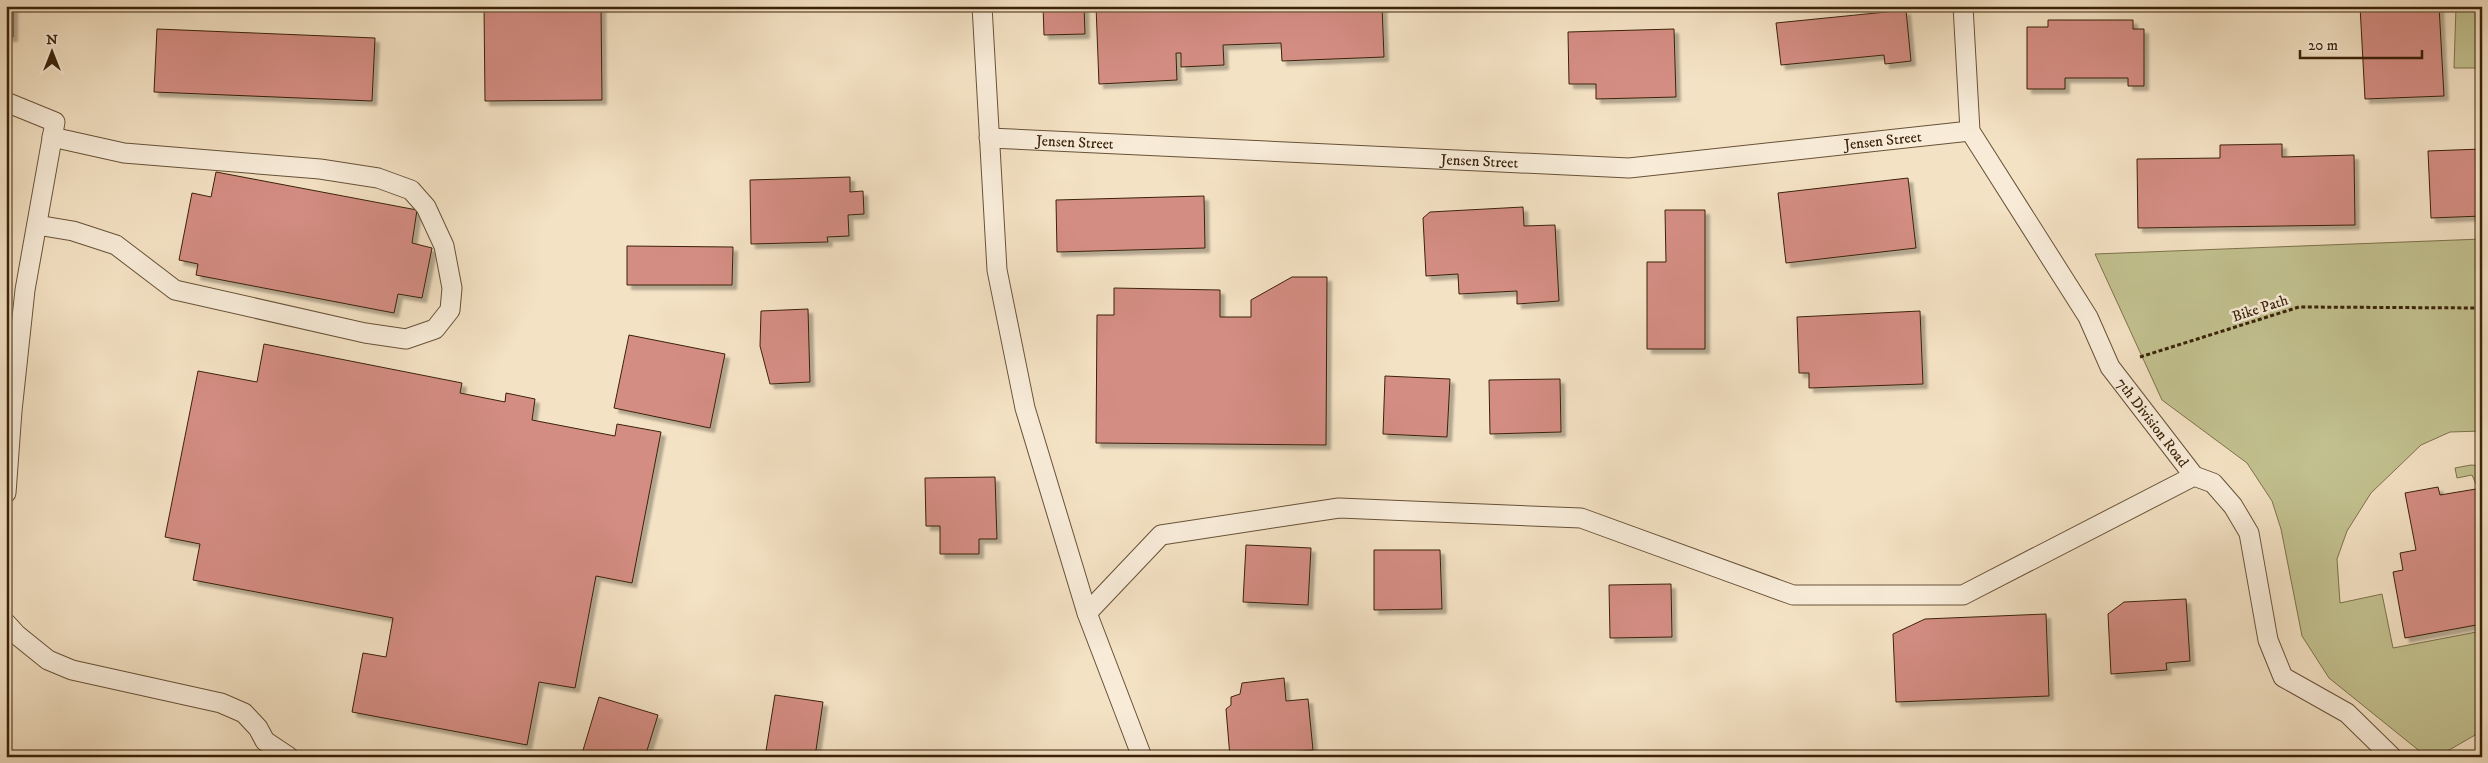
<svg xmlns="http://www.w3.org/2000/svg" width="2488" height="763" font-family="'IM FELL DW Pica',serif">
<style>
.green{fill:#c2c18f;stroke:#7e724c}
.building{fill:#d48d83;stroke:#3a2209;filter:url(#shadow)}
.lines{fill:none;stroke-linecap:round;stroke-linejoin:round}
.service-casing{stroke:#685238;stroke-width:21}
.path{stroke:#3a2209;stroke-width:3;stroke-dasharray:4 2.5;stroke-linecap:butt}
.service{stroke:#f8ecd9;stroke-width:19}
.labels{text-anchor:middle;stroke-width:5;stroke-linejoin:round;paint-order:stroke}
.street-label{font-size:15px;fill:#3a2209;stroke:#f8ecd9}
</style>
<defs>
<filter id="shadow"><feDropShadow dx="4.5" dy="4.5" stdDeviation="1" flood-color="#0004"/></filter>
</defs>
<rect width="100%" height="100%" fill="#f4e2c4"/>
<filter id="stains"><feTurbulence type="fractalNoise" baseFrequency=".004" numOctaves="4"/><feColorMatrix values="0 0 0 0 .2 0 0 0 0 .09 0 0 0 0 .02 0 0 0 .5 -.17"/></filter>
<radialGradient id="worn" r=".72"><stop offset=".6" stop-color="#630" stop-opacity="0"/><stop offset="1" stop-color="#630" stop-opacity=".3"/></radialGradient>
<path class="green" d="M 2456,6 L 2482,6 L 2482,68 L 2454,68 Z
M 2482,239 L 2482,431 L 2450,432 L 2421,445 L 2371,493 L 2347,531 L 2337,559 L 2340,603 L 2382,594 L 2393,648 L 2482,631 L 2482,731 L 2437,757 L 2427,757 L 2329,678 L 2302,636 L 2281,529 L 2272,501 L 2247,463 L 2162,400 L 2095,254 Z
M 2471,465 L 2482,466 L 2482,483 L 2476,484 L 2472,475 L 2457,478 L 2455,468 Z"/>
<path class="building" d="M 6,6 L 13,6 L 13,37 L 6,37 Z
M 484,6 L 627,6 L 601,6 L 602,100 L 485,101 Z
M 1043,6 L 1084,6 L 1085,34 L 1044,35 Z
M 1096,6 L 1382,6 L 1384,57 L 1282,61 L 1281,43 L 1223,45 L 1224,65 L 1181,67 L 1181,53 L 1176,53 L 1177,80 L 1099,84 Z
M 2360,6 L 2439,6 L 2444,96 L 2365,99 Z
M 1906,10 L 1911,61 L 1885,64 L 1884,55 L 1781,65 L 1776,23 Z
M 2048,20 L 2133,20 L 2133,29 L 2144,29 L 2144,86 L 2128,86 L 2128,78 L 2065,78 L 2065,89 L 2027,89 L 2027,27 L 2048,27 Z
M 157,29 L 375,38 L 372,101 L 154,92 Z
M 1674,29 L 1676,97 L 1596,99 L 1596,84 L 1569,84 L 1568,32 Z
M 2282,144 L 2282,157 L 2354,155 L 2355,225 L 2138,228 L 2137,159 L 2220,158 L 2220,145 Z
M 2482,149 L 2482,216 L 2431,218 L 2428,151 Z
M 216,172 L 417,210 L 412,243 L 432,248 L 422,298 L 398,294 L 394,313 L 196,275 L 198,264 L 179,260 L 192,193 L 211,197 Z
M 850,177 L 850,192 L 863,191 L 864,214 L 848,215 L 849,236 L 827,237 L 828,242 L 751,244 L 750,180 Z
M 1908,178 L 1916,248 L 1786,263 L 1778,193 Z
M 1204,196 L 1205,248 L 1057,252 L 1056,200 Z
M 1523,207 L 1524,226 L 1555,225 L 1559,301 L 1517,304 L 1517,291 L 1459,294 L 1458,274 L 1426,276 L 1423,218 L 1430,212 Z
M 1665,210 L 1705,210 L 1705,349 L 1647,349 L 1647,262 L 1666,262 Z
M 627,246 L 733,247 L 732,285 L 627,285 Z
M 1292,277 L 1327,277 L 1326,445 L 1096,443 L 1097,315 L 1114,315 L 1114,288 L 1220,290 L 1220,317 L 1251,317 L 1251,300 Z
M 808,309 L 810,382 L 770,384 L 760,346 L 761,311 Z
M 1920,311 L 1923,384 L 1809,388 L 1809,373 L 1799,373 L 1797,317 Z
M 629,335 L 725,354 L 710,428 L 614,408 Z
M 264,344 L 462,383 L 460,393 L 505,402 L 506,393 L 535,399 L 532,420 L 615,436 L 617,424 L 661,432 L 632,583 L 596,576 L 575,688 L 539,682 L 527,745 L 352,712 L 363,653 L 386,657 L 393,618 L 193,580 L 200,544 L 165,537 L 198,371 L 257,382 Z
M 1385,376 L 1450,379 L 1447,437 L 1383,434 Z
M 1560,379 L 1561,432 L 1490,434 L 1489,380 Z
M 995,477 L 997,539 L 979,539 L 979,554 L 940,554 L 940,526 L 926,526 L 925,478 Z
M 2438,487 L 2440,495 L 2482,488 L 2482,624 L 2405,638 L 2393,572 L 2403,570 L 2400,553 L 2416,550 L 2405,493 Z
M 1246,545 L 1311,548 L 1308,605 L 1243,602 Z
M 1374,550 L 1440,550 L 1442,609 L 1374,610 Z
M 1671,584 L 1672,637 L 1610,638 L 1609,585 Z
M 2186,599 L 2190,661 L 2166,663 L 2167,670 L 2111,674 L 2108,614 L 2124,602 Z
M 2046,614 L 2049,696 L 1896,702 L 1893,634 L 1925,619 Z
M 1284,678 L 1286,701 L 1308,699 L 1313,750 L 1230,757 L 1226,709 L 1231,705 L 1231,697 L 1240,694 L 1242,683 Z
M 775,695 L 823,702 L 815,757 L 765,757 Z
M 599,697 L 658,715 L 645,757 L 581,757 Z"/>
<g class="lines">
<g class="service-casing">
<g id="service">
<path d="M 982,6 L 997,270 L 1025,408 L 1087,613 L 1142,757"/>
<path id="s1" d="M 1963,6 L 1970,131 L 2088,317 L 2110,367 L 2194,476 L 2213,483 L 2233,506 L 2249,533 L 2268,640 L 2283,677 L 2347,713 L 2392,757"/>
<path d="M 6,102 L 55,122 L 25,290 L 12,411 L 6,493"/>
<path id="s2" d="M 989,138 L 1629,168 L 1970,131"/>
<path d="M 37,225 L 73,231 L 116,245 L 175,290 L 365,333 L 406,339 L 435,329 L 450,310 L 452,288 L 444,246 L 426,207 L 411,190 L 378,178 L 320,169 L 124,153 L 52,137"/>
<path d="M 1087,613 L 1161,535 L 1339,508 L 1581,518 L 1793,595 L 1963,595 L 2194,476"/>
<path d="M 6,623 L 17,635 L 48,660 L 72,670 L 221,703 L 244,713 L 258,728 L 265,741 L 289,757"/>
</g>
</g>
<path class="path" d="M 2140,357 L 2299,307 L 2482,308"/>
<use href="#service" class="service"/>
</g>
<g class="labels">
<g class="street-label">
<text dy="5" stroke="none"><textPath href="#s2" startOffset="896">Jensen Street</textPath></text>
<text dy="5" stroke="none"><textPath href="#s2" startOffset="86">Jensen Street</textPath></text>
<text dy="5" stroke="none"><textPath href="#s2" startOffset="491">Jensen Street</textPath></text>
<text transform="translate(2260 308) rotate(-18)" y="5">Bike Path</text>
<text dy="5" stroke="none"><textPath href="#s1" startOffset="470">7th Division Road</textPath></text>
</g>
</g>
<rect width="2488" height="763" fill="none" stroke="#f4e2c4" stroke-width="25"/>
<rect x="8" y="8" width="2473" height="748" fill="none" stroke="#3a2209" stroke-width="2.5"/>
<rect x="12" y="12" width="2463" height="738" fill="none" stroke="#3a2209"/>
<g transform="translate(52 52)" stroke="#f8ecd9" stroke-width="4" paint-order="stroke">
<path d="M0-4L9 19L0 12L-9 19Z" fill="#3a2209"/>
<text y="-8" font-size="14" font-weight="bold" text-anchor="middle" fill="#3a2209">N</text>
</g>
<path d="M2300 50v8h122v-8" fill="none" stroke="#3a2209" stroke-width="2.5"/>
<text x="2308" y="50" font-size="15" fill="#3a2209" stroke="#f8ecd9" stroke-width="4" paint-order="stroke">20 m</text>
<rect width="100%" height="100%" filter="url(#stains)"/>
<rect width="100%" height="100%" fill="url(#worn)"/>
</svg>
